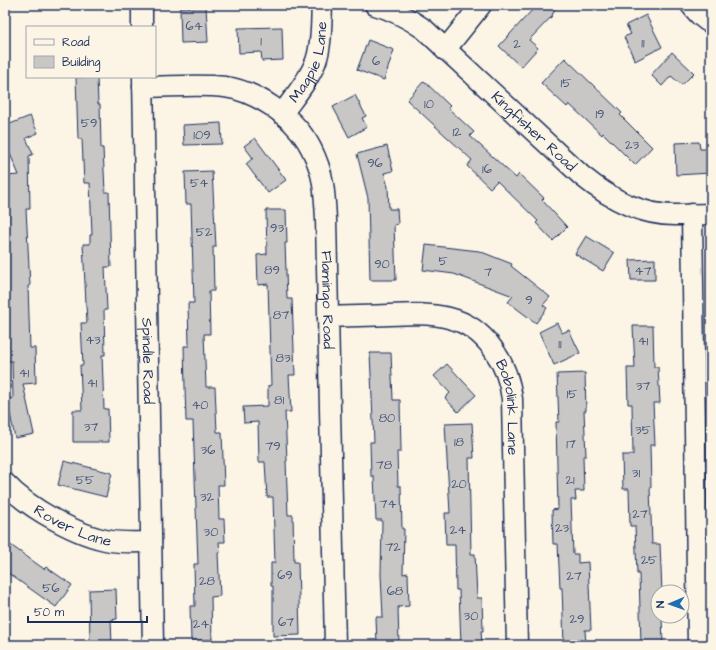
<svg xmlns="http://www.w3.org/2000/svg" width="716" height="650" font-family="'Architects Daughter',sans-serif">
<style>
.building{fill:#c8c7c6;stroke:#1b2f5e}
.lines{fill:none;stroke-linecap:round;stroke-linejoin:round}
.minor-casing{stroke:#1b2f5e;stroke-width:23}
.minor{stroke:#fcf5e5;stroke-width:20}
.labels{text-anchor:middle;stroke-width:3;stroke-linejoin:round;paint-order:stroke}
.number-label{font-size:13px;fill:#465578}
.street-label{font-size:15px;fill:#1b2f5e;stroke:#fcf5e5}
</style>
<rect width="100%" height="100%" fill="#fcf5e5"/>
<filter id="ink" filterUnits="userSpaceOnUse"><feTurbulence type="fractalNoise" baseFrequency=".025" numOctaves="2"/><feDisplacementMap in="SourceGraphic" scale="8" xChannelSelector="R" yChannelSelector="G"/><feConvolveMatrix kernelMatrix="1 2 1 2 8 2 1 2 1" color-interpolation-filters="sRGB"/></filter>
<g filter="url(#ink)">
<path class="building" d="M 535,5 L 556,5 L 552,16 L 529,40 L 538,48 L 521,67 L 499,46 L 534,8 Z
M 206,7 L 208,42 L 181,43 L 180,8 Z
M 646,15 L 662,47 L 635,61 L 624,37 L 631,34 L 626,25 Z
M 282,27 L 283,60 L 262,61 L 261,52 L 239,53 L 238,28 Z
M 368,40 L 394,50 L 384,80 L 357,70 Z
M 672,52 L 694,73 L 682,85 L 671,76 L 662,86 L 651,75 Z
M 565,58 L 622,113 L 620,115 L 652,147 L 635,165 L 603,133 L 602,135 L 569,104 L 567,107 L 541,83 Z
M 76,77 L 97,77 L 98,104 L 100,104 L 101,148 L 103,148 L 105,192 L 109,192 L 111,267 L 105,267 L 107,310 L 104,310 L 105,355 L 102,355 L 104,409 L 108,409 L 109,442 L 73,442 L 73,410 L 82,410 L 80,365 L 83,365 L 81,323 L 87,323 L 83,244 L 90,244 L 90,235 L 92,235 L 90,183 L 84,183 L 82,139 L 78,139 Z
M 424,81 L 450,106 L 448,108 L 474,132 L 470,136 L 516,178 L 519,174 L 544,198 L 542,200 L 567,227 L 553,241 L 536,223 L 538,221 L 497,181 L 490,188 L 467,166 L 472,160 L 407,100 Z
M 355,95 L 366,116 L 362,118 L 367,127 L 349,137 L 333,107 Z
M 30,116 L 38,133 L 26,138 L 33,154 L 29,156 L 30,209 L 26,209 L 30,286 L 28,286 L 30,348 L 35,348 L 36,383 L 23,384 L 34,434 L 15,438 L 7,399 L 13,398 L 12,361 L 5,361 L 5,349 L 8,349 L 5,296 L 5,220 L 8,220 L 6,176 L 19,175 L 5,142 L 5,126 Z
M 221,123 L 222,144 L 184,145 L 183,125 Z
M 255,138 L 286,180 L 268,193 L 246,164 L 253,158 L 244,146 Z
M 699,142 L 700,149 L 711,149 L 711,173 L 676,175 L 675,143 Z
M 387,146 L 393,171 L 384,173 L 388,187 L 389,209 L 397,209 L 398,224 L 394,225 L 396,280 L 370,280 L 368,198 L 357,154 Z
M 212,171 L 216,247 L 213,247 L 214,291 L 209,291 L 210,334 L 204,334 L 206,387 L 215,387 L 217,432 L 222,432 L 224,485 L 218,485 L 219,519 L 224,519 L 225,542 L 219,542 L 220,553 L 218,553 L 220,596 L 211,597 L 212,640 L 191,640 L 190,606 L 195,606 L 194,564 L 198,564 L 193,421 L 186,421 L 185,388 L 184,346 L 189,346 L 188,303 L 194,303 L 191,204 L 186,204 L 185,172 Z
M 266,210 L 286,210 L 287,243 L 285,243 L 287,299 L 292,299 L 295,375 L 289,375 L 291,412 L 285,412 L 287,461 L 286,461 L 288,515 L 293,515 L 294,562 L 298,562 L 300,635 L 273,636 L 273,586 L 271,586 L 271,563 L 275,563 L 273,497 L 267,497 L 265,462 L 259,462 L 258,422 L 244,423 L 243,407 L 268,406 L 268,386 L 271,385 L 268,284 L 258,285 L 257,255 L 267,254 Z
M 586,236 L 614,253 L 603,271 L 575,254 Z
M 426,245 L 479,251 L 512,264 L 511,266 L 550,297 L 543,305 L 547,308 L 536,323 L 508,302 L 513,296 L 454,274 L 423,270 Z
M 655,259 L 655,280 L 631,280 L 630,260 Z
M 557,323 L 562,333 L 569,330 L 580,353 L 554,365 L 539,332 Z
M 633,326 L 653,326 L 654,367 L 658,367 L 660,403 L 653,403 L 655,445 L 650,445 L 651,488 L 650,488 L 652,544 L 660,544 L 662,592 L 658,592 L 658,616 L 662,616 L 663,645 L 641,645 L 639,574 L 637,574 L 635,526 L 630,526 L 629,489 L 623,489 L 622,455 L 633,455 L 632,404 L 628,404 L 627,368 L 635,368 Z
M 370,353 L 391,353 L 393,400 L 400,400 L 401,452 L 397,452 L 398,486 L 401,486 L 402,529 L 404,529 L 403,574 L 408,573 L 409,606 L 398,607 L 399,645 L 377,645 L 376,617 L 383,617 L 381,575 L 382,520 L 376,520 L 374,476 L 371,476 L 370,442 L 374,442 Z
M 447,364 L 476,395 L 458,412 L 445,398 L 450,393 L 434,376 Z
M 585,373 L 586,411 L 584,411 L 586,456 L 583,456 L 584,491 L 575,491 L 576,500 L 571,500 L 573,554 L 578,554 L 578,563 L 588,562 L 591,630 L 585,630 L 586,645 L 564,645 L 562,588 L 560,588 L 558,544 L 553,544 L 552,510 L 558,509 L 556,422 L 559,422 L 557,374 Z
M 472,423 L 474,458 L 469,458 L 471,554 L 475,554 L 477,598 L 482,598 L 483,631 L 481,631 L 482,645 L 461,645 L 459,590 L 456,590 L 455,545 L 446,545 L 445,513 L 450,513 L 445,424 Z
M 64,461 L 112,473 L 106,497 L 58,485 Z
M 5,541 L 44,569 L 46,567 L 72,585 L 56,607 L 5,571 Z
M 116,589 L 117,619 L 111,620 L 112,645 L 90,645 L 89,590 Z"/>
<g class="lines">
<g class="minor-casing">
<g id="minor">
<path d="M 142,5 L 142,27"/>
<path id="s1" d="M 375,5 C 394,10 408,18 424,29 L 582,176 C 609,198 639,215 674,215 C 686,215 699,214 711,214"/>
<path d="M 691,5 C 697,12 702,19 711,23"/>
<path d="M 445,50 L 481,5"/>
<path id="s2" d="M 143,77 L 153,645"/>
<path id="s3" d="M 143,87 C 170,87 198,84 225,87 C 255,91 291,115 307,141 C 313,151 318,163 321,174 C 325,189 325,205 326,219 L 335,645"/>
<path id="s4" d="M 282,114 C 294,97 309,80 316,61 C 322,44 321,23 322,5"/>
<path d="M 692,214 L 698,645"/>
<path id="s5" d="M 328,317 C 348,316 368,316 389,315 C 409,314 429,313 449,318 C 486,327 508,364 512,399 L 517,645"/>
<path id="s6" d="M 5,483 C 28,508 78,536 111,541 C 124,543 138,542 151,542"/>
</g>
</g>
<use href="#minor" class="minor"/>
</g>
</g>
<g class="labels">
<g class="number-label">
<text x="194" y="30">64</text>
<text x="261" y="45">1</text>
<text x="643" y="47">11</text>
<text x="517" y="48">2</text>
<text x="376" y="65">6</text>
<text x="566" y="87">15</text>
<text x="429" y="108">10</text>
<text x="600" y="118">19</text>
<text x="89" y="127">59</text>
<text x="457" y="136">12</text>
<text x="202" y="139">109</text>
<text x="632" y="149">23</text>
<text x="375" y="167">96</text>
<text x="487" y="173">16</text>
<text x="199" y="187">54</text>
<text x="277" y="232">93</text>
<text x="204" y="236">52</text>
<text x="443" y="265">5</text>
<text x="382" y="268">90</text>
<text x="272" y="274">89</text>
<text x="643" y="275">47</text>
<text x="488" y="276">7</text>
<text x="529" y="304">9</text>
<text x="281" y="319">87</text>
<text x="93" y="344">43</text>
<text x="643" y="345">41</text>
<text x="560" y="348">11</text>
<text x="283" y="362">83</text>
<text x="24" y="377">41</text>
<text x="92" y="387">41</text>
<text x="643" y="390">37</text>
<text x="572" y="398">15</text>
<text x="279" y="404">81</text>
<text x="200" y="409">40</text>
<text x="387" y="422">80</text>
<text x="91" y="431">37</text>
<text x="643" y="434">35</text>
<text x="459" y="446">18</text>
<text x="571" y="448">17</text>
<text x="273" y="450">79</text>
<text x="208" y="454">36</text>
<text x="384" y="469">78</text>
<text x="636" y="477">31</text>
<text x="85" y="484">55</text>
<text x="570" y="484">21</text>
<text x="459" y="488">20</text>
<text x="207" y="501">32</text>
<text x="388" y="508">74</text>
<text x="640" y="518">27</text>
<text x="562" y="532">23</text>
<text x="458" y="534">24</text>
<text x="211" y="536">30</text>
<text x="393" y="551">72</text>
<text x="649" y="564">25</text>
<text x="285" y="579">69</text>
<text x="574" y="580">27</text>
<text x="207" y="585">28</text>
<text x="51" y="592">56</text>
<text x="395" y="595">68</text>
<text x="471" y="620">30</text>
<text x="577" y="623">29</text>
<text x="286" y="626">67</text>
<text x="201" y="628">24</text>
</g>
<g class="street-label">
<text dy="5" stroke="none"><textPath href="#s4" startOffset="60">Magpie Lane</textPath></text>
<text dy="5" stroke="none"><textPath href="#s1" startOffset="205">Kingfisher Road</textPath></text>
<text dy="5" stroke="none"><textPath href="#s3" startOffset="345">Flamingo Road</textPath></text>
<text dy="5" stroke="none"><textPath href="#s2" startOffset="284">Spindle Road</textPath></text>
<text dy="5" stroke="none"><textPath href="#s5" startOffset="238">Bobolink Lane</textPath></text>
<text dy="5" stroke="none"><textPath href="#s6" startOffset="81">Rover Lane</textPath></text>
</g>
</g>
<rect width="716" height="650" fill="none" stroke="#fcf5e5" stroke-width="20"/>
<rect x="10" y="10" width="696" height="630" fill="none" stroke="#1b2f5e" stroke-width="1.5" filter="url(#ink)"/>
<rect x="26" y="26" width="130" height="52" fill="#fcf5e5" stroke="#a2a6af"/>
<rect x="34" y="39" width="20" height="6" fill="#fcf5e5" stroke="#a2a6af"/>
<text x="62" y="46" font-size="12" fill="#1b2f5e">Road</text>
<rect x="34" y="56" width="20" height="12" fill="#c8c7c6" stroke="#a2a6af"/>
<text x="62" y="66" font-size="12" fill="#1b2f5e">Building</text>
<g transform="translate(670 604) rotate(268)"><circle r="19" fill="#fcf5e5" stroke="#a2a6af"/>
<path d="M0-3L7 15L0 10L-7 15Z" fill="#1f6fb2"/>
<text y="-6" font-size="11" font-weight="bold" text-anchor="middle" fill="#1b2f5e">N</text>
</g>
<path d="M28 616v6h119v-6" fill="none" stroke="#1b2f5e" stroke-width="2"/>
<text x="34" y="616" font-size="12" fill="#1b2f5e" stroke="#fcf5e5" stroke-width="3" paint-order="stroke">50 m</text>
</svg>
